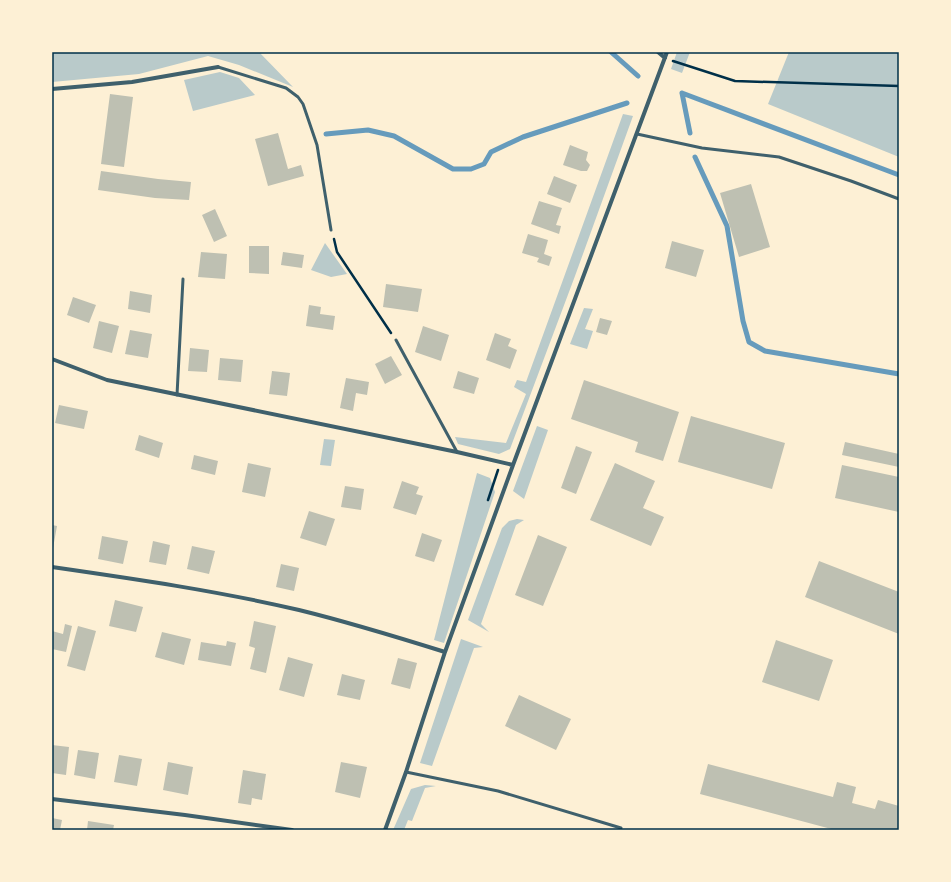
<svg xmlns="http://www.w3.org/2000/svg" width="951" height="882" font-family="Montserrat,sans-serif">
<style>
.green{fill:#b9caca}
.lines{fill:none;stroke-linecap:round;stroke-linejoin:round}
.stream{stroke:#669bbc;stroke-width:5}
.building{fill:#bec0b2}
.path{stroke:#003049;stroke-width:2.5}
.service{stroke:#3f606c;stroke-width:3}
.minor{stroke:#3f606c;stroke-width:4}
.neatline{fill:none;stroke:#003049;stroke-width:1.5}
</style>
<rect width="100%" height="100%" fill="#fdf0d5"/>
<path class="green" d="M 52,52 L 259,52 L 293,87 L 239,65 L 208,56 L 139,74 L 52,82 Z
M 677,52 L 690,52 L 682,73 L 671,69 Z
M 789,52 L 899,52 L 899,157 L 768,104 Z
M 220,72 L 239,78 L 255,95 L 193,111 L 184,80 Z
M 623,114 L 633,116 L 575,276 L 510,449 L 499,454 L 458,444 L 455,437 L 506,443 L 526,394 L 514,387 L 517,380 L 526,382 Z
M 325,243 L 347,274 L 331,277 L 311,270 Z
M 584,308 L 593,309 L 585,329 L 593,331 L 587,349 L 570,344 Z
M 537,426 L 548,430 L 524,499 L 513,491 Z
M 324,439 L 335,440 L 331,466 L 320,465 Z
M 477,473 L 490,478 L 495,492 L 444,643 L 434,640 Z
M 517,519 L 524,520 L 516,525 L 481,624 L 489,632 L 468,620 L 502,528 L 509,521 Z
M 461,639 L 483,647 L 474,648 L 432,766 L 420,763 Z
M 425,785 L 436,786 L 425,788 L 412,821 L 408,820 L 404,830 L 393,830 L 411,789 Z"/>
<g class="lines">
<path class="stream" d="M 611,52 L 638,76
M 682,93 L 899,175
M 682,93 L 690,133
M 326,134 L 368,130 L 394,136 L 453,169 L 471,169 L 484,164 L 491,152 L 523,137 L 627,103
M 695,157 L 727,226 L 743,321 L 749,342 L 765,351 L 899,374"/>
</g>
<path class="building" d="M 110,94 L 133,97 L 124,167 L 101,164 Z
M 278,133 L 288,169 L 301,165 L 304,176 L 268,186 L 255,139 Z
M 570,145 L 588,152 L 586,160 L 590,165 L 587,171 L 581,171 L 563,165 Z
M 101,171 L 158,179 L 191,182 L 189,200 L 155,198 L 98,190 Z
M 554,176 L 577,185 L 570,203 L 547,194 Z
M 751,184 L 770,247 L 739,257 L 720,193 Z
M 539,201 L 562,208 L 556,225 L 561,226 L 559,234 L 531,224 Z
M 215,209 L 227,236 L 214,242 L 202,215 Z
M 528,234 L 548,240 L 544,254 L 552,257 L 549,266 L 537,262 L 539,258 L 522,253 Z
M 672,241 L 704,250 L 696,277 L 665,268 Z
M 249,246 L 269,246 L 269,274 L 249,273 Z
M 201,252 L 227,254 L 225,279 L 198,277 Z
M 283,252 L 304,255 L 302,268 L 281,265 Z
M 386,284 L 422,289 L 418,312 L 383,307 Z
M 130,291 L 152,295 L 150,313 L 128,309 Z
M 73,297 L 96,305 L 89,323 L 67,315 Z
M 309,305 L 321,307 L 320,314 L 335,316 L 333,330 L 306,326 Z
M 600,318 L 612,321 L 607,335 L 596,332 Z
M 99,321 L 119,326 L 112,353 L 93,348 Z
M 423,326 L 449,335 L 441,361 L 415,352 Z
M 130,330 L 152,334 L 148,358 L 125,354 Z
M 495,333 L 511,339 L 508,346 L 517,350 L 510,369 L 486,360 Z
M 190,348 L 209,350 L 207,372 L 188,371 Z
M 391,356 L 402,375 L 385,384 L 375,364 Z
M 220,358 L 243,360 L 241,382 L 218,380 Z
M 272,371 L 290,373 L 287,396 L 269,394 Z
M 458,371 L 479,378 L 474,394 L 453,388 Z
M 346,378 L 369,382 L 367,395 L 356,393 L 353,411 L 340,408 Z
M 584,380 L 679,412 L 663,461 L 635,452 L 638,442 L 571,419 Z
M 59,405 L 88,411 L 84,429 L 55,423 Z
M 691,416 L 785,443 L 772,489 L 678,462 Z
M 139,435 L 163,443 L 159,458 L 135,450 Z
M 845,442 L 899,454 L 899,467 L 842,455 Z
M 576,446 L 592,452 L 576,494 L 561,488 Z
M 194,455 L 218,461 L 215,475 L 191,469 Z
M 248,463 L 271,468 L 265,497 L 242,492 Z
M 615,463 L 655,481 L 643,508 L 664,517 L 651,546 L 590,520 Z
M 842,465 L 899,477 L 899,512 L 835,498 Z
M 402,481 L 419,487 L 416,494 L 423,496 L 416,515 L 393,508 Z
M 345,486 L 364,489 L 361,510 L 341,507 Z
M 309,511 L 335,519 L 326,546 L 300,538 Z
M 52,525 L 57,526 L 53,548 L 52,548 Z
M 422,533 L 442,540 L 434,562 L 415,556 Z
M 538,535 L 567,547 L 543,606 L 515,595 Z
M 102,536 L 128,541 L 123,564 L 98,559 Z
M 153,541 L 170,545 L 166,565 L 149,562 Z
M 192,546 L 215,551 L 209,574 L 187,569 Z
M 819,561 L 899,592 L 899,634 L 805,597 Z
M 281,564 L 299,568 L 294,591 L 276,587 Z
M 115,600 L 143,607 L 136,632 L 109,626 Z
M 254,621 L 276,626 L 266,673 L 250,669 L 255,648 L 249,646 Z
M 65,624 L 72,626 L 66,652 L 52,649 L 52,631 L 63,634 Z
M 78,626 L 96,631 L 85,671 L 67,666 Z
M 162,632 L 191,639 L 184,665 L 155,657 Z
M 776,640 L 833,660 L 819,701 L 762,682 Z
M 227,641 L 236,643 L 231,666 L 198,660 L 201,642 L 226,646 Z
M 288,657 L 313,664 L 304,697 L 279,690 Z
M 398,658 L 417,663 L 410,689 L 391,684 Z
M 342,674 L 365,680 L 360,700 L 337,695 Z
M 519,695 L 571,719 L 556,750 L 505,726 Z
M 52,745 L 69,747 L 66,775 L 52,773 Z
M 78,750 L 99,753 L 95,779 L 74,775 Z
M 119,755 L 142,759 L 137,786 L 114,782 Z
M 168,762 L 193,767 L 188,795 L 163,790 Z
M 341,762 L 367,767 L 360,798 L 335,792 Z
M 708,764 L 833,797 L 837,782 L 856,787 L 852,803 L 875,809 L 878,800 L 899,806 L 899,830 L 835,830 L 700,794 Z
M 243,770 L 266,774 L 262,800 L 252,798 L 251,805 L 238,803 Z
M 52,818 L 62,820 L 60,830 L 52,830 Z
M 88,821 L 114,825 L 113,830 L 87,830 Z"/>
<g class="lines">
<path class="path" d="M 673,61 L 735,81 L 899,86
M 334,239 L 337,252 L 391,333
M 488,500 L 498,470"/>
<path class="service" d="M 218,67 L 286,88 L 298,97 L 303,104 L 317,145 L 331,230
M 637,134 L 702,148 L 779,157 L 851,181 L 899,199
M 396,340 L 457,452
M 177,395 L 183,279
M 406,772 L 498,791 L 621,828"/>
<path class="minor" d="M 658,52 L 665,58
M 52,89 L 132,82 L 218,67
M 52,359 L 107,380 L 457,452 L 513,465
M 52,567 C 135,579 218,591 299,610 C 348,622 397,637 445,652
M 52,799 L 185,815 L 292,830
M 385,830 L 406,772 L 445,652 L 513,465 L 667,52"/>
</g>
<rect width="951" height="882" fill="none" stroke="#fdf0d5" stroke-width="106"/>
<rect x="53" y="53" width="845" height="776" class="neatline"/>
</svg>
